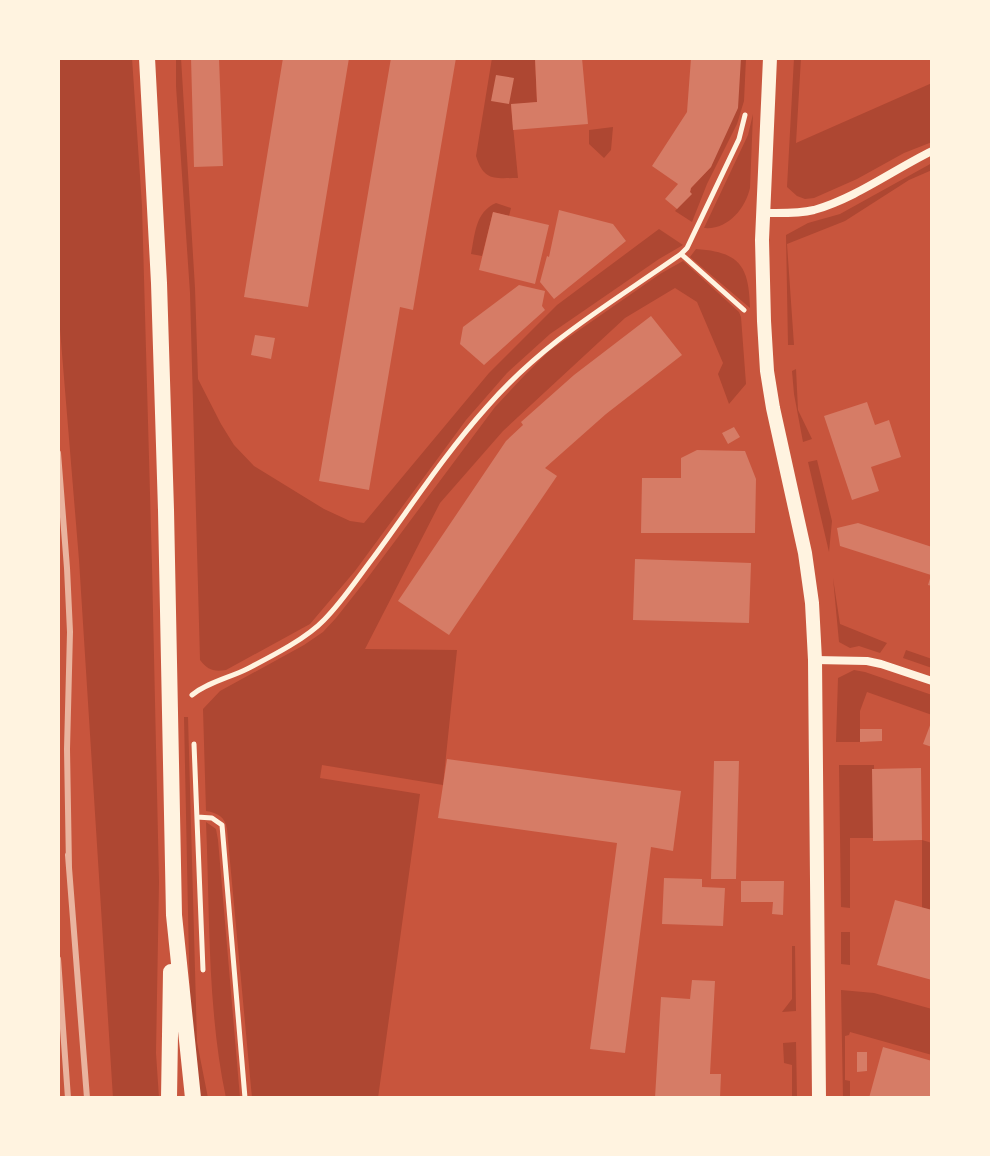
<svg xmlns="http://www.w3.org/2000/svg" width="990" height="1156" font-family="Quicksand,sans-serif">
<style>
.green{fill:#ae4732}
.building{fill:#d67c66}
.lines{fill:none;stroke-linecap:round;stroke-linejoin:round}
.path{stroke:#fff3e0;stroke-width:5}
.minor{stroke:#fff3e0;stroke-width:8}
.tertiary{stroke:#fff3e0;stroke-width:14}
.secondary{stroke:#fff3e0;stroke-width:16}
.rail{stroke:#e9b49f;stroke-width:6}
</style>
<rect width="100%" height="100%" fill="#c8553d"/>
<path class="green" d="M 58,58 L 132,58 L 142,206 L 152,566 L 159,882 L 156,1053 L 159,1098 L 113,1098 L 79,560 L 58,305 Z
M 176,58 L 181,58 L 195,288 L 198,379 L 221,424 L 234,445 L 254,466 L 324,509 L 350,521 L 364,523 L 489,373 L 557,305 L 659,229 L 683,245 L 659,259 L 550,334 L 507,373 L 466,420 L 355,571 L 310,624 L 226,670 C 213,672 208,670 200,660 L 190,293 L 176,86 Z
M 492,58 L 535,58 L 537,102 L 511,105 L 518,178 C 495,178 484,182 476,156 Z
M 741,58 L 746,58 L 744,101 L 737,124 L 707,184 L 692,222 L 675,211 L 691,194 L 690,192 L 691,188 L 711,167 Z
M 794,58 L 801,58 L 796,143 L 932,83 L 932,142 L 904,153 L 857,179 L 814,198 L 805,199 L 797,196 L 787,187 Z
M 753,114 L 750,188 C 745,209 728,230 704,228 L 748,135 Z
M 613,127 L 611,150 L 604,158 L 589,144 L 589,130 Z
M 932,163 L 932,170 L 909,180 L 845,221 L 787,244 L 794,345 L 788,345 L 786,235 L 808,223 L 840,214 Z
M 496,203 L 511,208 L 509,216 L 493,212 L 482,256 L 471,254 C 475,235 475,212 496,203 Z
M 696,249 C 740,252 749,266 750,308 L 690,257 Z
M 683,261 L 739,312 L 741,317 L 746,384 L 729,404 L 718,374 L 723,363 L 697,302 L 675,288 L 625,318 L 503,431 L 440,503 L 365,649 L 457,650 L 443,785 L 322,765 L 320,778 L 420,794 L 378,1098 L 252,1098 L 227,829 C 225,817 218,813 206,811 L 203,709 L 220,691 L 304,645 L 323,632 L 336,618 L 366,580 L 495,407 L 523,377 L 549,351 L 660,274 Z
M 796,369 L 798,410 L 812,439 L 803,442 L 794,394 L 792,371 Z
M 817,460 L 832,521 L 829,552 L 808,462 Z
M 833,578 L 840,624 L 887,643 L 880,653 L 859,646 L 850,648 L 839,642 Z
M 906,650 L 932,659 L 932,668 L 903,658 Z
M 854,670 L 865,672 L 932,695 L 932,715 L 867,692 L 860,711 L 860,742 L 836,742 L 838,678 Z
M 184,717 L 188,717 L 197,1042 L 208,1098 L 201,1098 L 192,1046 L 189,960 Z
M 839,765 L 874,765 L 874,838 L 850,838 L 850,908 L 841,907 Z
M 206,822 L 216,829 L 218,840 L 240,1098 L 226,1098 C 207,1008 210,914 206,822 Z
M 922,840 L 932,843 L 932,910 L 922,908 Z
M 841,932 L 850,932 L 850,965 L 841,964 Z
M 792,946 L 795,946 L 796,1011 L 782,1012 L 792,999 Z
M 841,990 L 874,993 L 932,1009 L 932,1055 L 850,1032 L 849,1035 L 845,1036 L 845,1080 L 850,1081 L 850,1098 L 843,1098 Z
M 796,1042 L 797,1098 L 792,1098 L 792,1065 L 784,1063 L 783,1043 Z"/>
<path class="building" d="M 191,58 L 219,58 L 223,166 L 194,167 Z
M 283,58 L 349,58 L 308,307 L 244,297 Z
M 391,58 L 456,58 L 413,310 L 400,307 L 369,490 L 319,481 Z
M 535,58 L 582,58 L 588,124 L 513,130 L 511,104 L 537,102 Z
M 691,58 L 741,58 L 738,108 L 711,167 L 691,188 L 690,192 L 692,194 L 677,209 L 665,199 L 678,184 L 652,166 L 687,112 Z
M 496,75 L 514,78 L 509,104 L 491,101 Z
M 559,210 L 613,224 L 626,241 L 554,299 L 540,282 L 547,256 L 549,257 Z
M 493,212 L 549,225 L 535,284 L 479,270 Z
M 519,285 L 545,291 L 542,306 L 545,310 L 484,365 L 460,344 L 463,327 Z
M 651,316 L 682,355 L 606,414 L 545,468 L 557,476 L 449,635 L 398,601 L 506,441 L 523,425 L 521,422 L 574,375 Z
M 255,335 L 275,338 L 271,359 L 251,355 Z
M 867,402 L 875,425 L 889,420 L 901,457 L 871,467 L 879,491 L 852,500 L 824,416 Z
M 734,427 L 740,437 L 728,444 L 722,433 Z
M 697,450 L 745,451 L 756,479 L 755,533 L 641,533 L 642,478 L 681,478 L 681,458 Z
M 858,523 L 932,547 L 932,586 L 928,585 L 931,575 L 840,546 L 837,528 Z
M 635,559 L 751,563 L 749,623 L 633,620 Z
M 932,720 L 932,747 L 923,744 Z
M 860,729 L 882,729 L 882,741 L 860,742 Z
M 447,759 L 681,791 L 673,851 L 651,847 L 625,1053 L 590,1049 L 617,843 L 438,818 Z
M 714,761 L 739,761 L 736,879 L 711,879 Z
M 921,768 L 922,840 L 873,841 L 872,769 Z
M 664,878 L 702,879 L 702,887 L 725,888 L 723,926 L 662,924 Z
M 741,881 L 784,881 L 783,915 L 772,914 L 773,902 L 741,902 Z
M 895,900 L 932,910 L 932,980 L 877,965 Z
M 692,980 L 715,981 L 710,1074 L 721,1074 L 720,1098 L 655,1098 L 661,997 L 690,999 Z
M 883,1047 L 932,1061 L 932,1098 L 869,1098 Z
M 857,1052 L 867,1052 L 867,1071 L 857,1072 Z"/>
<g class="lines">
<path class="path" d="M 681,254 L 744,310
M 192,695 C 208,682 229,678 247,669 C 270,657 306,639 324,620 C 342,602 357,579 373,558 C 410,508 444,455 486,408 C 544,341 610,304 681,254 L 687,248 L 739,139 L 745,115
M 194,744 L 203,970
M 197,817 L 212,818 L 222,825 L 245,1098"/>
<path class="minor" d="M 763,213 C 780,213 797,214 814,210 C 856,198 893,170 932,151
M 815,660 L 867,661 L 881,664 L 932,681"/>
<path class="tertiary" d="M 770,58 L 762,240 L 764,321 L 767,371 L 773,408 L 805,553 L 812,603 L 815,660 L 819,1098"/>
<path class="secondary" d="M 147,58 L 159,283 L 166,510 L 174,915 L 193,1098
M 169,1098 L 171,972"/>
<path class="rail" d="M 58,453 L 67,568 L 70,632 L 67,749 L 69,867
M 68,855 L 87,1098
M 58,959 L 68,1098"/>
</g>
<rect width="990" height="1156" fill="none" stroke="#fff3e0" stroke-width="120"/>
</svg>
